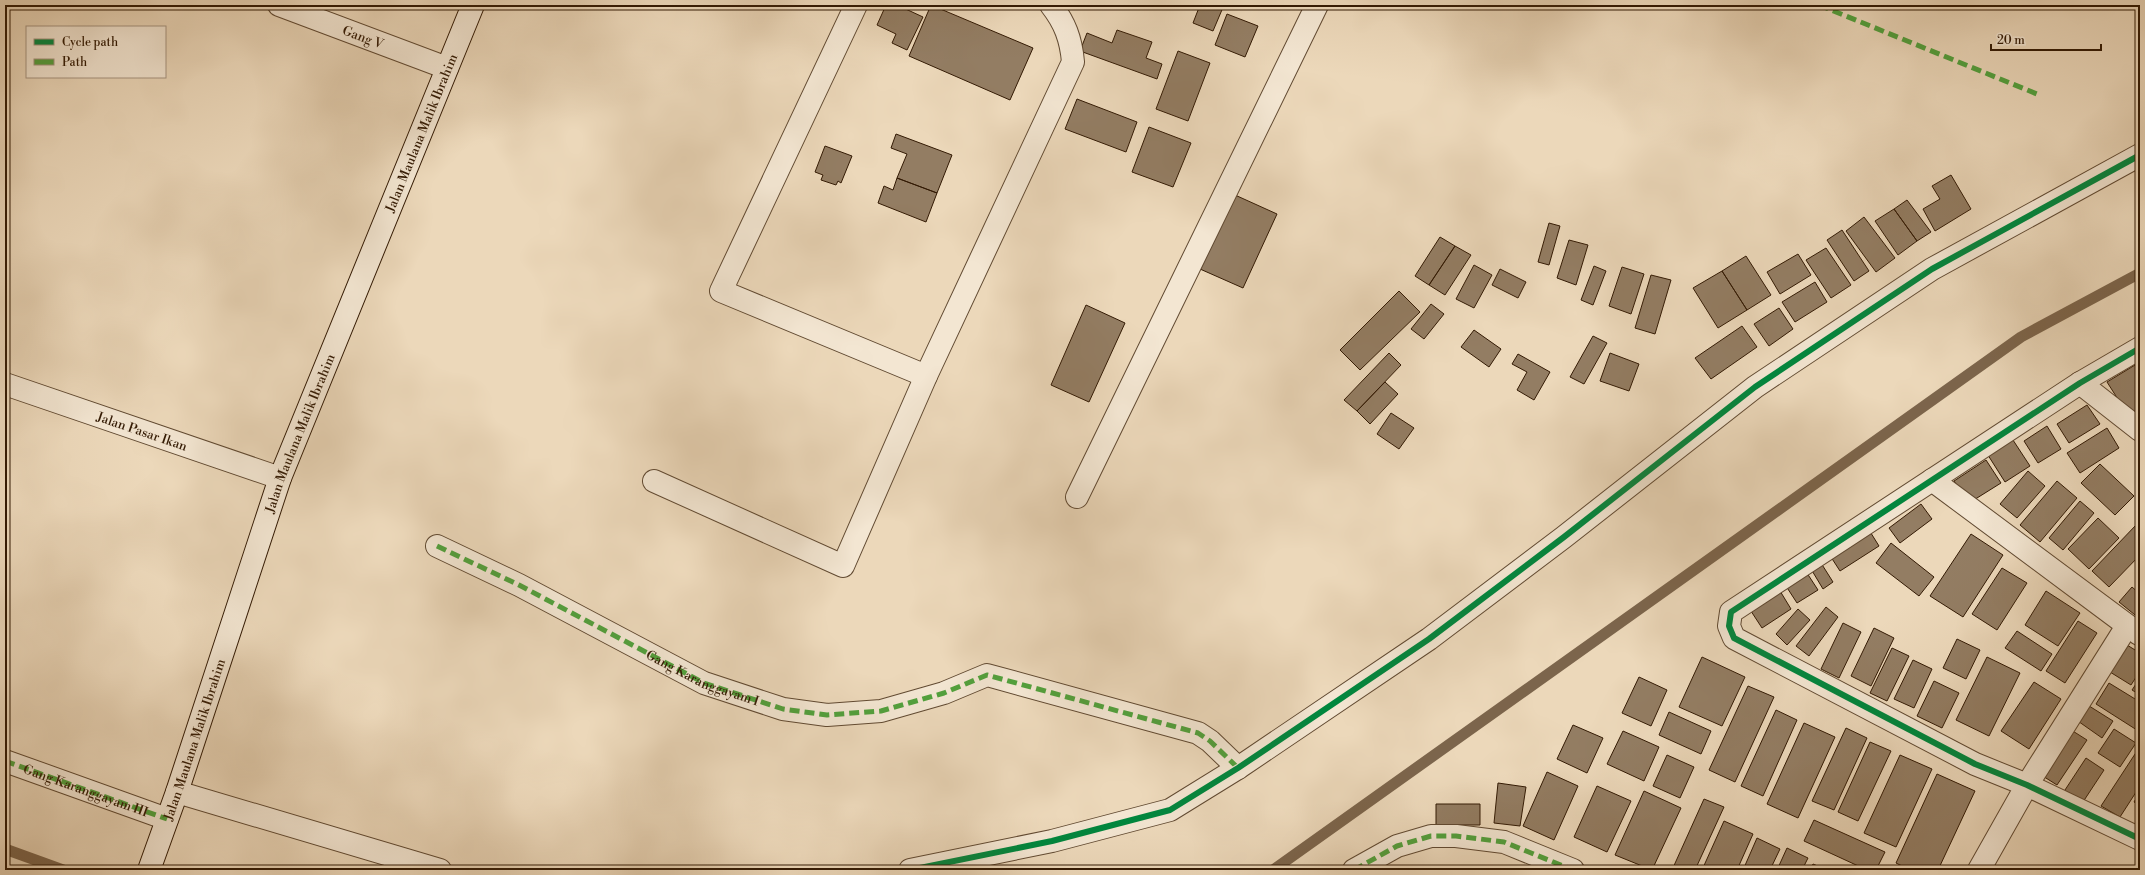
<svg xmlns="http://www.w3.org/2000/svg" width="2145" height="875" font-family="'Libre Bodoni',serif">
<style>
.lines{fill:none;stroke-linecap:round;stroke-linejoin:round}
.stream{stroke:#7c654c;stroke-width:11}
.building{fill:#937d63;stroke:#331a04}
.street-casing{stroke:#614a32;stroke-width:24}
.secondary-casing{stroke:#331a04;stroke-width:24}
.street{stroke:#f3e6d2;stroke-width:22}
.secondary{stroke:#f3e6d2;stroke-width:22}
.quiet{stroke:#52a13d;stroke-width:5;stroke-dasharray:10 5;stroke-linecap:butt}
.cycleway-casing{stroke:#f3e6d2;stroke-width:8}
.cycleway{stroke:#00873e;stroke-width:6}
.labels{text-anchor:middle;stroke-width:3;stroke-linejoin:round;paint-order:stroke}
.street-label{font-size:13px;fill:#331a04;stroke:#f3e6d2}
</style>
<rect width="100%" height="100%" fill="#ecd8ba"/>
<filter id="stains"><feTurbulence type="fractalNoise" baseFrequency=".005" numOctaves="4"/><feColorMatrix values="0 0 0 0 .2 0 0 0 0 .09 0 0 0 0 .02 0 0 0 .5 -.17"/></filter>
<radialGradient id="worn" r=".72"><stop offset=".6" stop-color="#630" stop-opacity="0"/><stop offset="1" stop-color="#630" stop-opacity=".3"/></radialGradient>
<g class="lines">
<path class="stream" d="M 5,849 L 63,870
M 1273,870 L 2021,337 L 2140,273"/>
</g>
<path class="building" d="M 886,5 L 897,5 L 923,17 L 907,50 L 892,43 L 896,34 L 877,25 Z
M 931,5 L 1033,48 L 1010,100 L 909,56 Z
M 1200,5 L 1224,5 L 1213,31 L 1193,23 Z
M 1227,14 L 1258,26 L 1245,57 L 1215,45 Z
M 1117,30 L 1152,42 L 1146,58 L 1162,64 L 1157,79 L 1080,51 L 1087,33 L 1112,43 Z
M 1178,51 L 1210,63 L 1188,121 L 1156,109 Z
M 1077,99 L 1137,122 L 1126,152 L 1065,129 Z
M 1149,127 L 1191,143 L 1173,187 L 1132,172 Z
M 896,134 L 952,155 L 937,193 L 897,178 L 907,154 L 891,148 Z
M 825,146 L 852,156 L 841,183 L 838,181 L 836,185 L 821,180 L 823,175 L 815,172 Z
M 1951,175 L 1971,209 L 1935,231 L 1923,209 L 1940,199 L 1932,186 Z
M 897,178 L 937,193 L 926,222 L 878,203 L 884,186 L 893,190 Z
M 1235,195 L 1277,214 L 1243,288 L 1200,269 Z
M 1907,200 L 1931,232 L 1917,241 L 1894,209 Z
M 1894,209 L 1917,241 L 1898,255 L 1875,221 Z
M 1864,217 L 1895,258 L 1876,272 L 1846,231 Z
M 1549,223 L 1560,226 L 1549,265 L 1538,262 Z
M 1842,230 L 1869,271 L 1854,281 L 1827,240 Z
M 1440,237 L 1455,246 L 1429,285 L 1415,276 Z
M 1569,240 L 1588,245 L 1576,285 L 1557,278 Z
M 1455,246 L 1471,255 L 1445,295 L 1429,285 Z
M 1826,248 L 1851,285 L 1831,298 L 1806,260 Z
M 1798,254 L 1811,275 L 1780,294 L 1767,272 Z
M 1746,256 L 1771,295 L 1747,310 L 1722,271 Z
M 1474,265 L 1492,275 L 1474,308 L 1456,299 Z
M 1594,266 L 1606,271 L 1593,305 L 1581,300 Z
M 1622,267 L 1644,274 L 1631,314 L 1609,306 Z
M 1500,269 L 1526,282 L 1518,298 L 1492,285 Z
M 1722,271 L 1747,310 L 1718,328 L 1693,288 Z
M 1651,275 L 1671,280 L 1655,334 L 1635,328 Z
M 1815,282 L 1827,302 L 1795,322 L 1782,302 Z
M 1399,291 L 1420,312 L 1360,370 L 1340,350 Z
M 1431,304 L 1444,314 L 1424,339 L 1411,329 Z
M 1086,305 L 1125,323 L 1089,402 L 1051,385 Z
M 1779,308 L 1793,329 L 1769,346 L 1754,324 Z
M 1742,326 L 1757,347 L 1711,379 L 1695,358 Z
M 1474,330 L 1501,349 L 1489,367 L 1461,347 Z
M 1593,336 L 1607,343 L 1584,384 L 1570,377 Z
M 1389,353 L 1401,365 L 1357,411 L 1344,400 Z
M 1610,353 L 1639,364 L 1629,391 L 1600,381 Z
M 1518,354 L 1550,372 L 1534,400 L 1517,390 L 1527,372 L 1512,364 Z
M 2140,362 L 2140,408 L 2128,415 L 2107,382 Z
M 1385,382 L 1398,394 L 1370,424 L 1357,411 Z
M 2087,405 L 2100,424 L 2069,443 L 2057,424 Z
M 1391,413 L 1414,428 L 1399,449 L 1377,434 Z
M 2047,426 L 2061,449 L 2038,463 L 2024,441 Z
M 2107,428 L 2119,448 L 2080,473 L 2067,453 Z
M 2011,437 L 2030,466 L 2005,482 L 1986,452 Z
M 1986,460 L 2001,483 L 1969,503 L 1954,481 Z
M 2100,464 L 2134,496 L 2115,515 L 2081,483 Z
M 2028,471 L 2045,486 L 2017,518 L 2000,504 Z
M 2057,481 L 2077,498 L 2040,542 L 2020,525 Z
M 2080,501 L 2094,513 L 2063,550 L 2049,538 Z
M 1921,504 L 1932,519 L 1900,543 L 1889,528 Z
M 2098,518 L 2119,538 L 2089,569 L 2068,549 Z
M 2137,524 L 2140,527 L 2140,555 L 2109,587 L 2092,571 Z
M 1869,530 L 1879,546 L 1840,571 L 1829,554 Z
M 1971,534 L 2003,555 L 1963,617 L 1930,596 Z
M 1891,543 L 1934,577 L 1919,596 L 1876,563 Z
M 1821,563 L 1833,582 L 1823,589 L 1811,569 Z
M 2002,568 L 2027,583 L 1997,630 L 1972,614 Z
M 1805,570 L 1818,590 L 1797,603 L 1784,583 Z
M 1777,586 L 1791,609 L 1762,628 L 1747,605 Z
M 2132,587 L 2140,594 L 2140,619 L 2119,602 Z
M 2046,591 L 2080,613 L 2058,646 L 2025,625 Z
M 1826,607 L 1838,617 L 1809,656 L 1796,646 Z
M 1798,609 L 1810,620 L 1787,645 L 1776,634 Z
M 2078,621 L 2097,633 L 2065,683 L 2046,671 Z
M 1843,623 L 1861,632 L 1839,678 L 1821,669 Z
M 1874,628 L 1894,638 L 1871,686 L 1851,676 Z
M 2017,631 L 2052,654 L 2041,671 L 2005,648 Z
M 1957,639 L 1980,650 L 1966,679 L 1943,668 Z
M 2127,645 L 2140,653 L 2140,671 L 2131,685 L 2110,672 Z
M 1892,648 L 1909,656 L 1887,701 L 1870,693 Z
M 1702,657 L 1745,677 L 1722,726 L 1679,707 Z
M 1987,657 L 2020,673 L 1989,736 L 1956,720 Z
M 1913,660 L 1932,669 L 1914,708 L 1894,699 Z
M 1639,677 L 1667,690 L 1651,726 L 1622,713 Z
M 2140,678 L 2140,695 L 2132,690 Z
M 1934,681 L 1959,693 L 1942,728 L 1917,716 Z
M 2034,682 L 2061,699 L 2029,749 L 2001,731 Z
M 2109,683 L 2140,702 L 2140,732 L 2096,704 Z
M 1748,686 L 1774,697 L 1735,782 L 1709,770 Z
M 2086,704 L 2113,721 L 2102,738 L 2075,719 Z
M 1776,710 L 1797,720 L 1763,796 L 1741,786 Z
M 1669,712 L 1711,731 L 1701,754 L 1659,735 Z
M 1804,723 L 1835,737 L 1798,818 L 1767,804 Z
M 1573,725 L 1603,738 L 1587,773 L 1557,759 Z
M 1846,728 L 1867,738 L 1834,810 L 1812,801 Z
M 2068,728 L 2087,740 L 2057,785 L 2038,773 Z
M 2114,729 L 2136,743 L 2120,767 L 2098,753 Z
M 1623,731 L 1659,747 L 1644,781 L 1607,764 Z
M 1870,742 L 1891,751 L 1858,821 L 1838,812 Z
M 2137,751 L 2140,753 L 2140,786 L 2120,817 L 2101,806 Z
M 1667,755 L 1694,767 L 1680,798 L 1653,786 Z
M 1900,755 L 1932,769 L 1896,847 L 1864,833 Z
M 2086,758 L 2104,770 L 2081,805 L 2063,793 Z
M 1547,772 L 1578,786 L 1554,840 L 1523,826 Z
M 1937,774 L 1975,791 L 1938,870 L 1910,870 L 1896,863 Z
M 1498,783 L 1526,787 L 1520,826 L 1494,823 Z
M 1597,786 L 1631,801 L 1607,852 L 1574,837 Z
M 1644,791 L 1681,808 L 1652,870 L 1615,855 Z
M 2140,792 L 2140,806 L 2134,802 Z
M 1704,799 L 1724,807 L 1695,870 L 1672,870 Z
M 1436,804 L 1480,804 L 1480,825 L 1436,825 Z
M 1814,820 L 1885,852 L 1876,870 L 1867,870 L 1804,841 Z
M 1724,821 L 1753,834 L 1737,870 L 1702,870 Z
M 1757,838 L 1780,849 L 1770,870 L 1743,870 Z
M 1787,848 L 1808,858 L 1802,870 L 1777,870 Z
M 1813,864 L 1827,870 L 1810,870 Z"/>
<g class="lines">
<g class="street-casing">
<g id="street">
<path id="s1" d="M 279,5 L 447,68"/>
<path d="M 856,5 L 721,291 L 926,376"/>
<path d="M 2140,348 L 2080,383 L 1731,612 L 1729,626 L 1734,638 L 1975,764 L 2027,785 L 2140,839"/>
<path d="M 2080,383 L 2140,430"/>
<path id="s2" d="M 5,384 L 280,478"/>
<path d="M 1932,480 L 2139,634"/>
<path d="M 654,481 L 843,566 L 926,376 L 1073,62 C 1071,39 1065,23 1051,5"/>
<path d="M 1077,497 L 1317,5"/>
<path d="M 437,546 L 519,585 L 704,683 L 783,709 L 827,715 L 881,711 L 944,693 L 987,675 L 1198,733 L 1210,741 L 1238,768"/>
<path d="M 5,761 L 167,819"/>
<path d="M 177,792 L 440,870"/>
<path d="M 910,870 L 1052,841 L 1170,810 L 1238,768 L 1429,639 L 1564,537 L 1755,387 L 1932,269 L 2140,155"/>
<path d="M 1354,870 L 1397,846 L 1431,836 L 1456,836 L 1504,842 L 1573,870"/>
<path d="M 1979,870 L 2027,785 L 2127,626"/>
</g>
</g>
<g class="secondary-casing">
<g id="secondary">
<path id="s3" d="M 149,870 L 177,792 L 280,478 L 473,5"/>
</g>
</g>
<use href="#street" class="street"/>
<use href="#secondary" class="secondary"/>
<g class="quiet">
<path d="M 1819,5 L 2037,94"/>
<path id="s4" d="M 437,546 L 519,585 L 704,683 L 783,709 L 827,715 L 881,711 L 944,693 L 987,675 L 1198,733 L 1210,741 L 1238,768"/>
<path id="s5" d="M 5,761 L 167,819"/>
<path d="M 1354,870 L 1397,846 L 1431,836 L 1456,836 L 1504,842 L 1573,870"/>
</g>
<g class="cycleway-casing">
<path id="cycleway" d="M 2140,348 L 2080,383 L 1731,612 L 1729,626 L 1734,638 L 1975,764 L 2027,785 L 2140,839
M 910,870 L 1052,841 L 1170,810 L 1238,768 L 1429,639 L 1564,537 L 1755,387 L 1932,269 L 2140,155"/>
</g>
<use href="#cycleway" class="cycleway"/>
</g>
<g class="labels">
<g class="street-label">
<text dy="5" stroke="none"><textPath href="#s1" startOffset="90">Gang V</textPath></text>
<text dy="5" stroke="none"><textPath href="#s3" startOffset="786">Jalan Maulana Malik Ibrahim</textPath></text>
<text dy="5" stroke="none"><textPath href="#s2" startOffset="145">Jalan Pasar Ikan</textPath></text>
<text dy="5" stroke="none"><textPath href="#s3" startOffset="462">Jalan Maulana Malik Ibrahim</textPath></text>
<text dy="5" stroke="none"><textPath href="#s4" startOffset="297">Gang Karanggayam I</textPath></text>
<text dy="5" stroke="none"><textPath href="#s3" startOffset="138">Jalan Maulana Malik Ibrahim</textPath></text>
<text dy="5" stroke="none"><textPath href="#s5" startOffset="86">Gang Karanggayam III</textPath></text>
</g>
</g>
<rect width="2145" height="875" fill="none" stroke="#ecd8ba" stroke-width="20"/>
<rect x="6" y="6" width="2133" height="863" fill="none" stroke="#331a04" stroke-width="2"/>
<rect x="10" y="10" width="2125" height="855" fill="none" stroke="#331a04"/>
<rect x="26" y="26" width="140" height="52" fill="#f3e6d2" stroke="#a69480"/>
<rect x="34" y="39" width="20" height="6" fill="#00873e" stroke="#a69480"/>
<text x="62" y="46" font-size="12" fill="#331a04">Cycle path</text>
<rect x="34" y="59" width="20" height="6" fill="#52a13d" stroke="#a69480"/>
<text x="62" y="66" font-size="12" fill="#331a04">Path</text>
<path d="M1991 44v6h110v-6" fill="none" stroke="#331a04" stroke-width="2"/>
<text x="1997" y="44" font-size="12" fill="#331a04" stroke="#f3e6d2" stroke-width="3" paint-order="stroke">20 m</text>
<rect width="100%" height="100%" filter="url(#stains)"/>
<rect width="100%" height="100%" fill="url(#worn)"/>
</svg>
